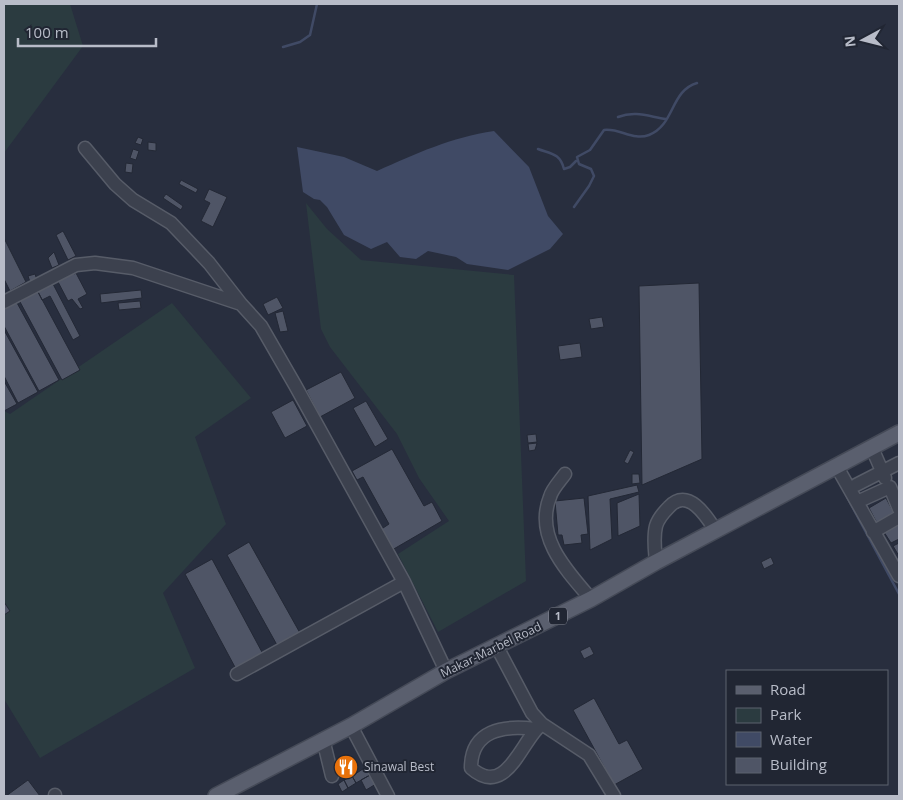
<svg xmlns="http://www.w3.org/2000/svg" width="903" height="800" font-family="'Open Sans',sans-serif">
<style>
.green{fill:#2b3b40}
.water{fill:#404a65}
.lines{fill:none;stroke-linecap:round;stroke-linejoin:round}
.stream{stroke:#404a65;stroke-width:2.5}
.building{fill:#4f5566;stroke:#232835}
.minor-casing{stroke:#575c68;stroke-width:15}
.major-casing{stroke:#454a57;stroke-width:18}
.minor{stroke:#3c414e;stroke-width:12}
.major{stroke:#5a5f6e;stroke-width:15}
.labels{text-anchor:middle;stroke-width:4;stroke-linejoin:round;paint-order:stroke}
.shield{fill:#212633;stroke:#8b8f9b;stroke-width:1}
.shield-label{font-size:11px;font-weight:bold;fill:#b8bcc8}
.street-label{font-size:12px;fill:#b8bcc8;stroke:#212633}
.poi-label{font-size:12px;fill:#b8bcc8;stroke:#212633;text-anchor:start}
</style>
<rect width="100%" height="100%" fill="#282e3e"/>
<path class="green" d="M 4,4 L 70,4 L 83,46 L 4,153 Z
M 306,203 L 327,229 L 361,260 L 514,275 L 526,581 L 438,632 L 398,554 L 449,521 L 419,478 L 397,434 L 330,347 L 321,329 Z
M 172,303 L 251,398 L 195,437 L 226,524 L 163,593 L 195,668 L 40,758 L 4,699 L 4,411 L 10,414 Z"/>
<path class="water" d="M 494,131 L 529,167 L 548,216 L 563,234 L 550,249 L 508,270 L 467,264 L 456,257 L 428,251 L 416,259 L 400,257 L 387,242 L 371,249 L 344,235 L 327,207 L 320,200 L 314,199 L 303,192 L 297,147 L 344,157 L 377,171 C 415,154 452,137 494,131 Z"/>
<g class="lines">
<path class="stream" d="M 283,47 L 300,42 L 310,35 L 317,4
M 618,117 C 636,110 650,117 666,119
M 538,149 C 551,154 560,153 564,169 L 570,167 L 576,161
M 574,207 L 589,186 L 594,176 L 591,169 L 579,164 L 577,157 L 590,150 L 604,130 C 620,128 633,141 649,135 C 675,125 670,91 697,83
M 846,495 L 899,594"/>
</g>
<path class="building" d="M 138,137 L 143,139 L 141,145 L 135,143 Z
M 148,142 L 156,143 L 156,151 L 148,150 Z
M 133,149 L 139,151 L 136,160 L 130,158 Z
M 126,163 L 133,164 L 132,173 L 125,172 Z
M 181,180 L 198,189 L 196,193 L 179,184 Z
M 209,189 L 227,197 L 213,227 L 201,221 L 210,203 L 204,200 Z
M 166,194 L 183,206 L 181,210 L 163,198 Z
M 63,231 L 76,256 L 68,260 L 56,235 Z
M 4,238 L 26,282 L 10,291 L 4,279 Z
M 54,252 L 59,265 L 52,268 L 48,258 Z
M 72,271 L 74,274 L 76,273 L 87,294 L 78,299 L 83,308 L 80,309 L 72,299 L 68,301 L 57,280 Z
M 35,274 L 37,280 L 30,282 L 28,276 Z
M 52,282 L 80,336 L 73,340 L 50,296 L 42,300 L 37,290 Z
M 699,283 L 702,459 L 642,485 L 639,286 Z
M 37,290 L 80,370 L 62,380 L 19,300 Z
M 141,290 L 142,298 L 101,303 L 100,294 Z
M 277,297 L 283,308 L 268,315 L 263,304 Z
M 16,301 L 59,380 L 39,391 L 4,326 L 4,308 Z
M 140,301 L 141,308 L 119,310 L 118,303 Z
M 283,311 L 288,331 L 280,332 L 275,313 Z
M 602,317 L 604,327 L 591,329 L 589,319 Z
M 4,330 L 38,392 L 18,403 L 4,376 Z
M 580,343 L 582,357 L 560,360 L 558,346 Z
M 341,372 L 355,398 L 320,417 L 306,390 Z
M 4,381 L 17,404 L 4,411 Z
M 293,400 L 307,426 L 285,438 L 271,412 Z
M 366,401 L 388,439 L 375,447 L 353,408 Z
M 536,434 L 537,442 L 528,443 L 527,435 Z
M 537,443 L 535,450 L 529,451 L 528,444 Z
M 392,449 L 424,506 L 432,502 L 442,521 L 392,550 L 380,530 L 389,524 L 363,477 L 357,480 L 352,471 Z
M 630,450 L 634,452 L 628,464 L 624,462 Z
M 632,474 L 639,474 L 640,483 L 632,484 Z
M 637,485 L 639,492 L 610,499 L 612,539 L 590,550 L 588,496 Z
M 639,494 L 640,526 L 618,536 L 617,503 Z
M 584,498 L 588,534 L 581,535 L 582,543 L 564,545 L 562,535 L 558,535 L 555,501 Z
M 886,498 L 895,515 L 878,525 L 869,508 Z
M 899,524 L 899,539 L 891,543 L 884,532 Z
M 249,542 L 300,633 L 277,645 L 227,555 Z
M 899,543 L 899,556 L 893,546 Z
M 771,557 L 774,564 L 764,569 L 761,562 Z
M 212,559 L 263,654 L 236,669 L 185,574 Z
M 4,602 L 10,611 L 4,615 Z
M 590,646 L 594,654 L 584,659 L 580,651 Z
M 594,698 L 619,744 L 627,740 L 643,769 L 614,785 L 573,710 Z
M 366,767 L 370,775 L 356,783 L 352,776 Z
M 370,775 L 376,784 L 366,790 L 361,780 Z
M 352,776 L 356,783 L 348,788 L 344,780 Z
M 28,780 L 40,796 L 6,796 Z
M 344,780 L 348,788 L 342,792 L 338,784 Z"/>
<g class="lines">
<g class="minor-casing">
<path id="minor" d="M 85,148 L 115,184 L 133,200 L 171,223 L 209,263 L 241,304
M 4,302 L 76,265 L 95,263 L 133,268 L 241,304 L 261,326 L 295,385 L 404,582 L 446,671
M 872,448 L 885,478
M 837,467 L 899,576
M 565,474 C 560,481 552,489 550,497 C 534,537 567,571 591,599
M 856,485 L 899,463
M 857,502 L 890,487 L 899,509
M 873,532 L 899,517
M 656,562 C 655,550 653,538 656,526 C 658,519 664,512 669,507 C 688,486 707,517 716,531
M 497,647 L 532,713 L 542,724 L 589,755 L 614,796
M 237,674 L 404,582
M 351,726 L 388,796
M 535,729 C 503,725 471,730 471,768 C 507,800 522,738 542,724
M 323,739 L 332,776
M 55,795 L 55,796"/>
</g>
<g class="major-casing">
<path id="major" d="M 216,796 L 351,726 L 446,671 L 591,599 L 656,562 L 899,433"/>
</g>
<use href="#minor" class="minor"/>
<use href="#major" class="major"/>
</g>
<defs>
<g id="restaurant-disc" transform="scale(1.25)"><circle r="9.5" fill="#e8710a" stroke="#212633"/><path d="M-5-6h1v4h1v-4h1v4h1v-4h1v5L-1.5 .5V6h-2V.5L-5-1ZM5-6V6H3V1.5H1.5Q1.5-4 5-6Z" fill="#fff"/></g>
</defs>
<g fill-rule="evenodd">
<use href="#restaurant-disc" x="346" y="767"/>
</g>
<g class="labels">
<rect class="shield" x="549" y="607.5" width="18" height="17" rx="4"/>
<g class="shield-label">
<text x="558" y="620">1</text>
</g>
<g class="street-label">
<text transform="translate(491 650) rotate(-26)" y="4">Makar-Marbel Road</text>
</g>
<g class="poi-label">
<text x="364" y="771">Sinawal Best</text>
</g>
</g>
<rect width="903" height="800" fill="none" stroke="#b8bcc8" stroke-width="10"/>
<rect x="726" y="670" width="162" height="115" fill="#212633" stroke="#5d626f"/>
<rect x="736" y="686" width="25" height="8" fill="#5a5f6e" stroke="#5d626f"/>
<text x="770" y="695" font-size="15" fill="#b8bcc8">Road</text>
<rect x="736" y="708" width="25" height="15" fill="#2b3b40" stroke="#5d626f"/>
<text x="770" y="720" font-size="15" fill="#b8bcc8">Park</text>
<rect x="736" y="732" width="25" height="15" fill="#404a65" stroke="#5d626f"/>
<text x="770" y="745" font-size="15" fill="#b8bcc8">Water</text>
<rect x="736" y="758" width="25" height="15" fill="#4f5566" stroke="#5d626f"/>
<text x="770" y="770" font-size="15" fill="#b8bcc8">Building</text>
<g transform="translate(863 40) rotate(263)" stroke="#212633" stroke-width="4" paint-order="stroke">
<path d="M0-4L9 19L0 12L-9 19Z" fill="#b8bcc8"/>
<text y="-8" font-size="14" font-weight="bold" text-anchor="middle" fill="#b8bcc8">N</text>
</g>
<path d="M18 38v8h138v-8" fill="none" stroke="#b8bcc8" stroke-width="2.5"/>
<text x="25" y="38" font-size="15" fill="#b8bcc8" stroke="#212633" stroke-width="4" paint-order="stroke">100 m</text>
</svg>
